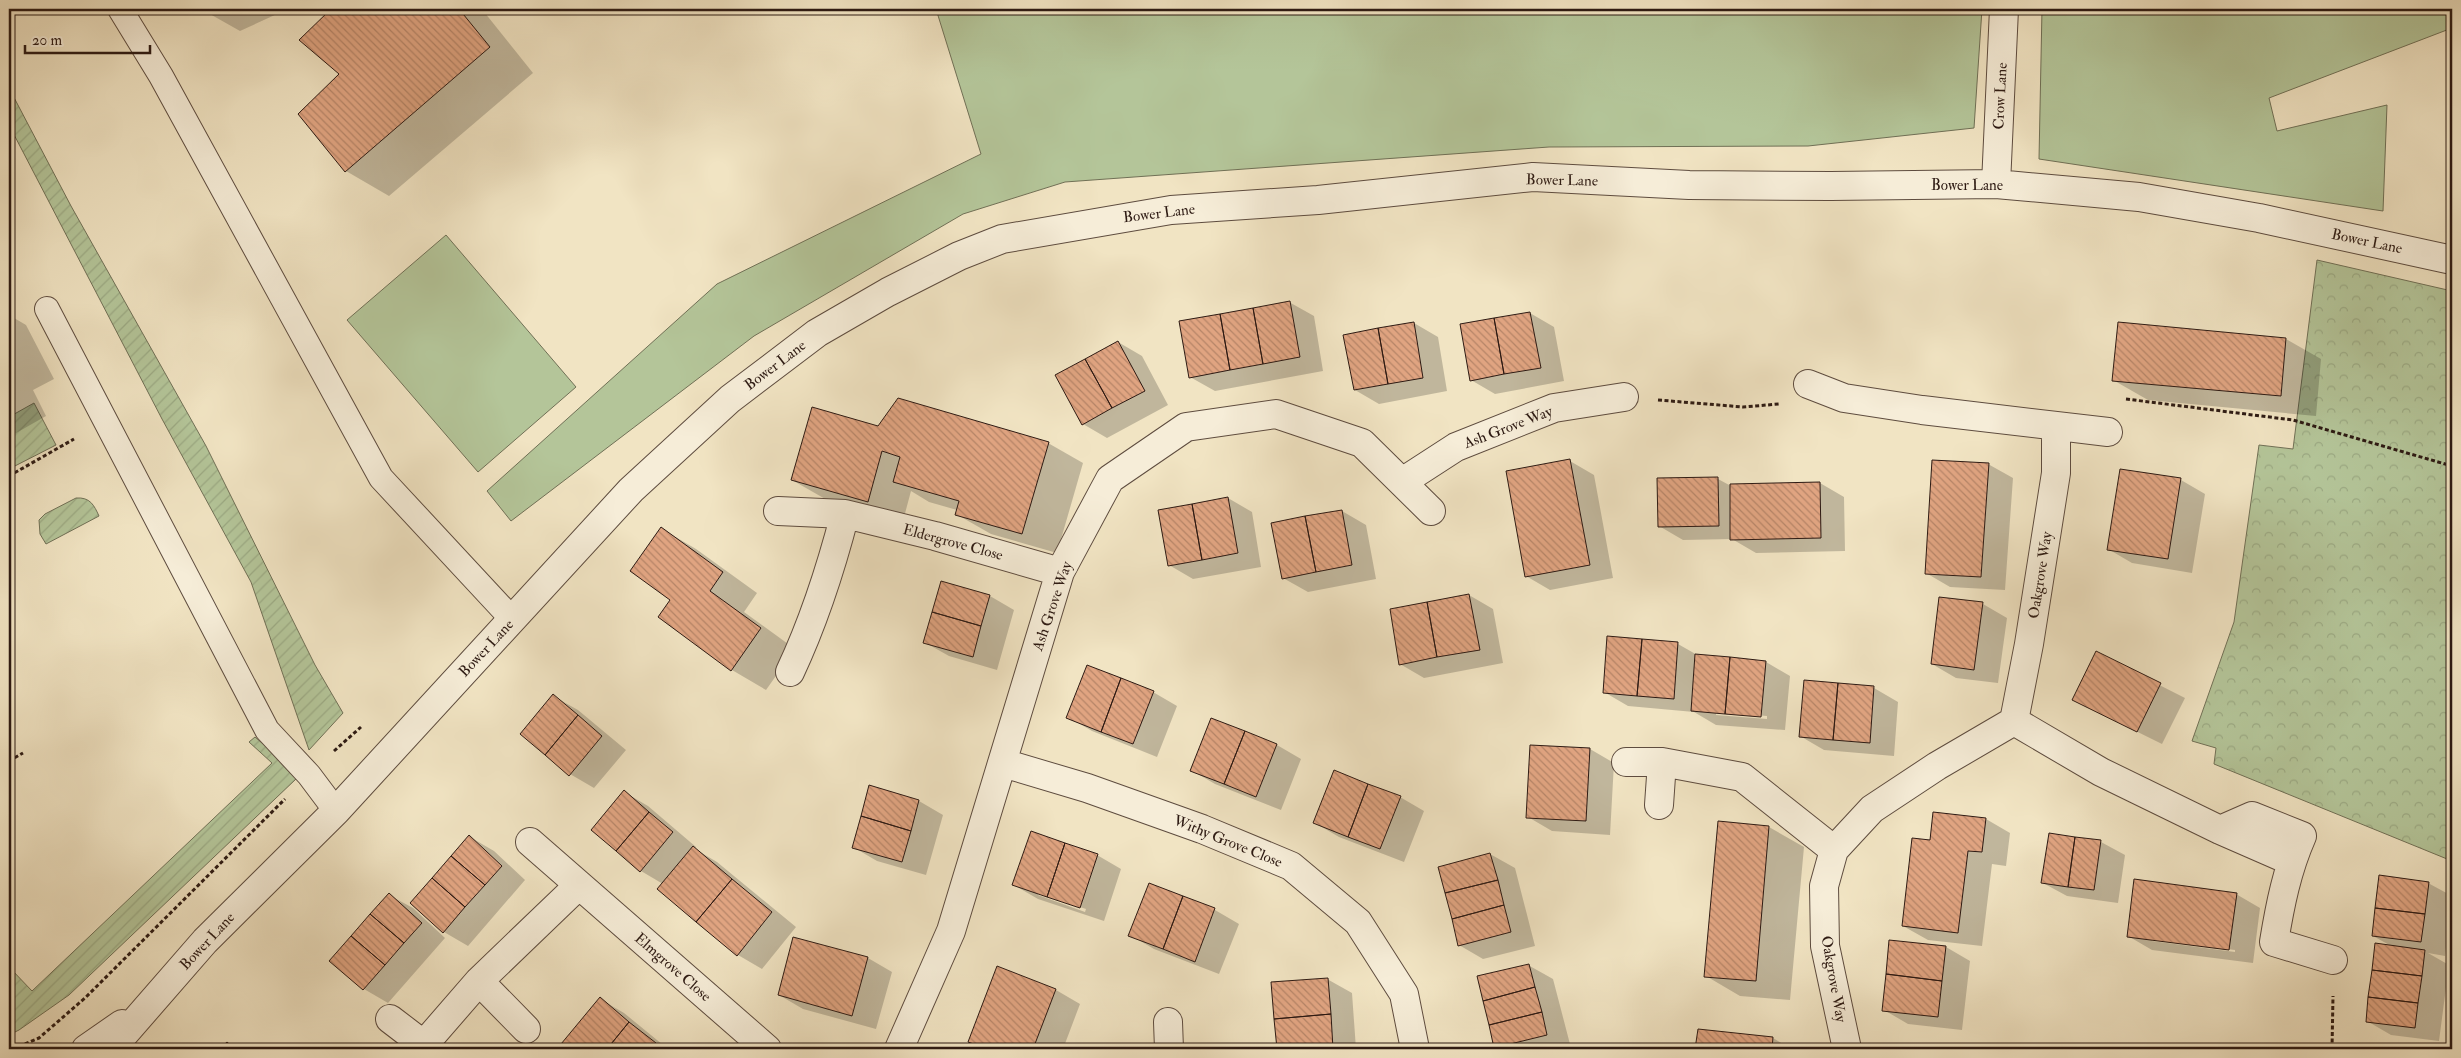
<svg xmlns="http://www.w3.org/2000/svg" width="2461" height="1058" font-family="'IM FELL Double Pica',serif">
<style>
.grass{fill:#b4c599;stroke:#707056}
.forest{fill:url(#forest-crowns);stroke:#707056}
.garden{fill:url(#garden-furrows);stroke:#707056}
.shadow{fill:#0003;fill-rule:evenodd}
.building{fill:url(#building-back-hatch);stroke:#2d1a13}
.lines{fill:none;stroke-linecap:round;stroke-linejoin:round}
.lane-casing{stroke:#5e4c3f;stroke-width:26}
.street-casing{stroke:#5e4c3f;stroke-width:30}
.path{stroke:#2d1a13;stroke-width:3;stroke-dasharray:4 2.5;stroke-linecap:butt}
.lane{stroke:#f6edd8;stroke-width:24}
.street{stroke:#f6edd8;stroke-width:28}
.labels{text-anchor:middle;stroke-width:5;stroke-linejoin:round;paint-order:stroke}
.street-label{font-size:15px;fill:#2d1a13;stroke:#f6edd8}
</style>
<defs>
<pattern id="forest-crowns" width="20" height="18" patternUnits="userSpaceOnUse" patternTransform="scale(1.25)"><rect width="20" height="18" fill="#b4c599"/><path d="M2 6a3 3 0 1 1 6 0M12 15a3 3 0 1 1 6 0" fill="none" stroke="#9ba983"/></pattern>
<pattern id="garden-furrows" width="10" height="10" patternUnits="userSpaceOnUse" patternTransform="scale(1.25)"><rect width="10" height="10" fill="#b4c599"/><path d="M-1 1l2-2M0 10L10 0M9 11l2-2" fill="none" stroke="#9ba983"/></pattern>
<pattern id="building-back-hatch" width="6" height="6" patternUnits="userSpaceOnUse" patternTransform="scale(1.25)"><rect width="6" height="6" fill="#e0a481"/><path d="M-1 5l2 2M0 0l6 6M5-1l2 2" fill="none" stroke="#b68568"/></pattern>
</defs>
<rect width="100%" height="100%" fill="#f1e4c3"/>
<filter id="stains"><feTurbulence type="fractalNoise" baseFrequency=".004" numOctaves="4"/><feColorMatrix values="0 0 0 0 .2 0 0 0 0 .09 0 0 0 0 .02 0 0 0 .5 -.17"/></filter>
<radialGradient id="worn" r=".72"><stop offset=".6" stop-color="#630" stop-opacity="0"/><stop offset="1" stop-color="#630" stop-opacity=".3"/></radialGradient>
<path class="grass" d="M 936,9 L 1982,9 L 1974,128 L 1808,146 L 1549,147 L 1065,182 L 963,214 L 754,336 L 511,521 L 487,491 L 717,284 L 981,154 Z
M 2042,9 L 2452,9 L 2452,28 L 2269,98 L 2277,131 L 2387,105 L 2383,211 L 2039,159 Z
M 446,235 L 576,387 L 478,472 L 347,320 Z"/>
<path class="forest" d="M 2317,260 L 2452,291 L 2452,861 L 2214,764 L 2216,748 L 2192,741 L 2234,622 L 2259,445 L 2293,449 Z"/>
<path class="garden" d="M 9,88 L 71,206 L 206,446 L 315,665 L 343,713 L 309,750 L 251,582 L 162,419 L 9,125 Z
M 34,403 L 56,445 L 9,469 L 9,417 Z
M 76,498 C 90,497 94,505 99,516 L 46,544 L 40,534 L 39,520 L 45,514 Z
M 255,737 L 278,757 L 296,779 L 69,995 L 19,1030 L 9,1035 L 9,971 L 11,969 L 32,991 L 272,763 L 249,742 Z"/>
<path class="shadow" d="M 201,9 L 288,9 L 240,31 Z
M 332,9 L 478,9 L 485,13 L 533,73 L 389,196 L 346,171 L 300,114 L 341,74 L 301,40 Z
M 1289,302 L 1314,316 L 1323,371 L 1215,391 L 1190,377 Z
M 1530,313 L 1554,327 L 1564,381 L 1495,394 L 1471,380 L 1461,325 Z
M 9,315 L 26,325 L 54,379 L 33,390 L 46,416 L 9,437 Z
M 1414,323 L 1438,337 L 1447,391 L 1379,404 L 1355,390 Z
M 2119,323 L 2286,339 L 2321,359 L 2316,416 L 2148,400 L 2113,380 Z
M 1118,342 L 1142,356 L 1168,405 L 1107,438 L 1083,424 Z
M 878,427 L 1048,443 L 1083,463 L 1057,553 L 991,534 L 956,514 L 957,510 L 929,502 L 911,491 L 903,521 L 827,500 L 792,480 Z
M 1570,461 L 1594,475 L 1613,578 L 1550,590 L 1526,576 Z
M 1988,464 L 2013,478 L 2005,590 L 1950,587 L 1926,573 Z
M 1718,479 L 1731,486 L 1820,483 L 1844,497 L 1845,551 L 1756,553 L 1732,539 L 1683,540 L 1659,526 Z
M 2181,480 L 2205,494 L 2192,573 L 2132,563 L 2108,549 Z
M 1228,498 L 1252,512 L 1261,567 L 1193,579 L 1169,565 Z
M 1342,511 L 1366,525 L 1376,579 L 1308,592 L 1283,578 Z
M 662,529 L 696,549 L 757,593 L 744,612 L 795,649 L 766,690 L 732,670 L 672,600 Z
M 941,583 L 990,596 L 1014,610 L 997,670 L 949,656 L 924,642 Z
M 1469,595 L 1493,609 L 1503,663 L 1424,678 L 1400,664 Z
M 1983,604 L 2007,618 L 1998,683 L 1956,678 L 1932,664 Z
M 1609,637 L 1678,644 L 1699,656 L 1766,662 L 1790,676 L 1785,730 L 1716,725 L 1694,712 L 1628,706 L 1604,692 ZM 1716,712 L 1767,716 L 1767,719 L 1716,715 Z
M 2096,653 L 2185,698 L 2162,744 L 2073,700 Z
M 1805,681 L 1874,688 L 1898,702 L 1894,756 L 1824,750 L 1800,736 Z
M 1153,692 L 1177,706 L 1157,757 L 1092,731 L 1068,717 Z
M 553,696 L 578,710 L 626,750 L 594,788 L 570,774 Z
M 1211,720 L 1277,745 L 1301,759 L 1281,810 L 1215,784 L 1191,770 Z
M 1531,746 L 1590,749 L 1614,763 L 1610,835 L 1552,831 L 1528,817 Z
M 870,787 L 919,801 L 943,815 L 926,875 L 877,861 L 853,847 Z
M 624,792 L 648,806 L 696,847 L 695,849 L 717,862 L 796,927 L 762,969 L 738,955 L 663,884 L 641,871 Z
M 1400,797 L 1424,811 L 1404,862 L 1339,837 L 1315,823 Z
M 1986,819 L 2010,833 L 2006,866 L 1992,864 L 1982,946 L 1928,940 L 1903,926 L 1932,842 Z
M 1769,827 L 1804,847 L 1790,1000 L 1740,996 L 1706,976 Z
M 470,837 L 494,851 L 525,880 L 468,946 L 444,932 Z
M 2101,842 L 2125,855 L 2118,903 L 2067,896 L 2043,883 Z
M 1490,854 L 1515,868 L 1535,946 L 1483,959 L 1459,945 Z
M 1097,855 L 1121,869 L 1104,921 L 1038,899 L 1014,885 ZM 1038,893 L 1086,909 L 1085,912 L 1038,895 Z
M 2428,883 L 2452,896 L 2445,956 L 2428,953 L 2449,965 L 2439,1041 L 2391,1035 L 2367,1021 L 2393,947 L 2373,936 Z
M 1150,884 L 1215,910 L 1239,924 L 1219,974 L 1154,949 L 1130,935 Z
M 2236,894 L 2260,908 L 2253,963 L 2152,950 L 2128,936 ZM 2152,939 L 2235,950 L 2235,952 L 2152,941 Z
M 389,895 L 413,908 L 445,938 L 388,1003 L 364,989 L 331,961 Z
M 794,938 L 868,958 L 892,972 L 876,1029 L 803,1009 L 779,995 Z
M 1946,947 L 1970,961 L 1962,1030 L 1908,1024 L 1884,1010 Z
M 1528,965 L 1553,979 L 1571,1048 L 1495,1048 Z
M 997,968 L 1056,990 L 1080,1004 L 1063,1049 L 983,1049 L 970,1041 Z
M 1327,979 L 1352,993 L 1356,1049 L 1278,1049 L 1273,983 Z
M 600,999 L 624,1013 L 668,1049 L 569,1049 L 563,1044 Z
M 1699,1030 L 1773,1038 L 1791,1049 L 1696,1049 Z"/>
<path class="building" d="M 331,9 L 459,9 L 490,47 L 345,172 L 298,114 L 339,74 L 299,40 Z
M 1290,301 L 1300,357 L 1263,364 L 1253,308 Z
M 1253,308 L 1263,364 L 1230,370 L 1220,314 Z
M 1530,312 L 1541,368 L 1504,374 L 1494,318 Z
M 1220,314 L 1230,370 L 1189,378 L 1179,321 Z
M 1494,318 L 1504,374 L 1470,381 L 1460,324 Z
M 1414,322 L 1423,378 L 1388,384 L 1378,328 Z
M 2118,322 L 2286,338 L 2281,396 L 2112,381 Z
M 1378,328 L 1388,384 L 1354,390 L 1343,335 Z
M 1118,341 L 1145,391 L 1112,408 L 1085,359 Z
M 1085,359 L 1112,408 L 1082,425 L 1055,375 Z
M 898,398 L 1049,442 L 1022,534 L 955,515 L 959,501 L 893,482 L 900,457 L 882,451 L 868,502 L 791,480 L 812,407 L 878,426 Z
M 1570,459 L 1590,565 L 1525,577 L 1506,471 Z
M 1932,460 L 1989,463 L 1981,577 L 1925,574 Z
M 2120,469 L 2181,478 L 2168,559 L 2107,550 Z
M 1718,477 L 1719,526 L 1658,527 L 1657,478 Z
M 1820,482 L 1821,538 L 1730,540 L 1730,484 Z
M 1228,497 L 1238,553 L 1202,560 L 1192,504 Z
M 1192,504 L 1202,560 L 1168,566 L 1158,510 Z
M 1342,510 L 1352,565 L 1316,572 L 1305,516 Z
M 1305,516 L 1316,572 L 1282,579 L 1271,523 Z
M 661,527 L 723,572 L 710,591 L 761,628 L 731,671 L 658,617 L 670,600 L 630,571 Z
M 941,581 L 990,595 L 981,626 L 932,612 Z
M 1469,594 L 1480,650 L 1437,657 L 1427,602 Z
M 1939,597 L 1983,602 L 1974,670 L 1931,664 Z
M 1427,602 L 1437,657 L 1399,665 L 1390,609 Z
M 932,612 L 981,626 L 973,657 L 923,643 Z
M 1607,636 L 1642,639 L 1637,696 L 1603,693 Z
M 1642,639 L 1678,642 L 1674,699 L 1637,696 Z
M 2096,651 L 2161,683 L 2137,732 L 2072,700 Z
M 1695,654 L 1730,657 L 1725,714 L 1691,711 Z
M 1730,657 L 1766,661 L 1761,717 L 1725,714 Z
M 1087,665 L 1121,678 L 1101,732 L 1066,718 Z
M 1121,678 L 1154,691 L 1133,744 L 1101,732 Z
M 1804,680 L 1838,683 L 1833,740 L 1799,737 Z
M 1838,683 L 1874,686 L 1870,743 L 1833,740 Z
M 553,694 L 578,715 L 545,755 L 520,734 Z
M 578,715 L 602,736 L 569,776 L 545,755 Z
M 1211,718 L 1245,731 L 1224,784 L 1190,771 Z
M 1245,731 L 1277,744 L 1256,797 L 1224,784 Z
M 1530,745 L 1590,748 L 1586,821 L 1526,818 Z
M 1334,770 L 1368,784 L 1348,837 L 1313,823 Z
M 1368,784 L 1401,796 L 1380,849 L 1348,837 Z
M 869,785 L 919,800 L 911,831 L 861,816 Z
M 624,790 L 649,812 L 616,851 L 591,830 Z
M 649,812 L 673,832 L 640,872 L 616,851 Z
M 1933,812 L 1986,818 L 1982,852 L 1968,851 L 1958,933 L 1902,926 L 1912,838 L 1930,840 Z
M 861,816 L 911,831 L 902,862 L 852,848 Z
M 1718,821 L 1769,826 L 1756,981 L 1704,977 Z
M 1031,831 L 1065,843 L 1047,897 L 1012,885 Z
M 2049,833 L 2075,837 L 2068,887 L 2041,883 Z
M 469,835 L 502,866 L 485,885 L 451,856 Z
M 2075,837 L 2101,840 L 2094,890 L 2068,887 Z
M 1065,843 L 1098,854 L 1080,908 L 1047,897 Z
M 693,846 L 732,879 L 696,922 L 657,889 Z
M 1490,853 L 1498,880 L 1445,893 L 1438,867 Z
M 451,856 L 485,885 L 465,907 L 432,878 Z
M 2379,875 L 2429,882 L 2425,914 L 2375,908 Z
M 432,878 L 465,907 L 443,933 L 410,903 Z
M 732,879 L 772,912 L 737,956 L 696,922 Z
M 2134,879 L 2237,893 L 2229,950 L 2127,937 Z
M 1498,880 L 1504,905 L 1452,919 L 1445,893 Z
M 1149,883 L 1183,896 L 1163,949 L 1128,936 Z
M 389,893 L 422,923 L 404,943 L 370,914 Z
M 1183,896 L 1215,908 L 1195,962 L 1163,949 Z
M 1504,905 L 1511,932 L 1458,946 L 1452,919 Z
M 2375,908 L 2425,914 L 2421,942 L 2372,936 Z
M 370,914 L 404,943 L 385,965 L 351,936 Z
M 351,936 L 385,965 L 363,990 L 329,961 Z
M 793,937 L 868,957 L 852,1016 L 778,995 Z
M 1889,940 L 1946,946 L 1942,981 L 1886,974 Z
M 2375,943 L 2425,950 L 2422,976 L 2372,970 Z
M 1529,964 L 1535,987 L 1483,1001 L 1477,976 Z
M 997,966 L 1056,989 L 1033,1049 L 988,1049 L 968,1042 Z
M 2372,970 L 2422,976 L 2418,1003 L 2368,997 Z
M 1886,974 L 1942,981 L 1938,1017 L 1882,1011 Z
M 1328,978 L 1331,1014 L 1274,1019 L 1271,982 Z
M 1535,987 L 1542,1012 L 1489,1025 L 1483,1001 Z
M 600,997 L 629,1022 L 607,1049 L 567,1049 L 561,1044 Z
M 2368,997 L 2418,1003 L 2415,1028 L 2366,1022 Z
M 1542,1012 L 1547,1035 L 1494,1048 L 1489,1025 Z
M 1331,1014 L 1333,1049 L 1277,1049 L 1274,1019 Z
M 629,1022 L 656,1043 L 651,1049 L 607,1049 Z
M 1698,1029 L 1773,1037 L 1772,1049 L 1695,1049 Z
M 227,1042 L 235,1049 L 219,1049 Z"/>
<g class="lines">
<g class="lane-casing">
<path id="lane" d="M 120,9 L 161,76 L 381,478 L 513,620
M 47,309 L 267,730 L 309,775 L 336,811"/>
</g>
<g class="street-casing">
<path id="street" d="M 1996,184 L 2004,9
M 1808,384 L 1844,398 L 1922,410 L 2108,432
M 2056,427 L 2056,473 L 2029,644 L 2014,721 L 2101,772 L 2220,830 L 2291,861
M 1402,482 L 1456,447 L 1554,408 L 1624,397
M 778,511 L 845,514 L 935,536 L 1060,572
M 790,672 C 814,621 831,568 845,514
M 1626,762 L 1662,762
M 1003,763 L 1087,788 L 1202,829 L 1291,866 L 1358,922 L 1404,994 L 1415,1049
M 1659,805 L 1662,762 L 1742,777 L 1834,850
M 2220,830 L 2252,816 L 2302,836 C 2287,870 2280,905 2274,942 L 2333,960
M 530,842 L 767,1049
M 479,981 L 526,1029
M 390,1019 L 424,1045
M 1168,1022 L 1169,1049
M 86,1049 L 122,1024
M 111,1049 L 205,941 L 336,811 L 631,490 L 730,399 L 817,333 L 888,292 L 959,256 L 1002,239 L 1171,210 L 1318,200 L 1533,177 L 1689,185 L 1831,186 L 1996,184 L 2139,197 L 2259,218 L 2452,260
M 420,1049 L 479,981 L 579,885
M 899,1049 L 951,931 L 1060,572 L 1110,479 L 1186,427 L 1276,414 L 1362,443 L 1431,511
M 1847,1049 L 1825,946 L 1824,886 L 1834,850 L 1872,809 L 1937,766 L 2014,721"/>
</g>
<path class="path" d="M 2126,399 L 2293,420 L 2452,466
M 1658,400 L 1743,407 L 1779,404
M 9,476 L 74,439
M 334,751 L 361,727
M 9,761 L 23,753
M 13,1049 L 39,1038 L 85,998 L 285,799
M 2332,1049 L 2333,996"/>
<use href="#lane" class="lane"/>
<use href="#street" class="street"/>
</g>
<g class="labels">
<g class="street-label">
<text transform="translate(2000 96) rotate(-87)" y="5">Crow Lane</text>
<text transform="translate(1562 180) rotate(1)" y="5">Bower Lane</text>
<text x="1967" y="190">Bower Lane</text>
<text transform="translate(1159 213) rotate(-7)" y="5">Bower Lane</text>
<text transform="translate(2367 241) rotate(12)" y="5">Bower Lane</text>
<text transform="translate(775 365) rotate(-37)" y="5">Bower Lane</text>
<text transform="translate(1508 427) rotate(-21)" y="5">Ash Grove Way</text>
<text transform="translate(953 542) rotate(15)" y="5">Eldergrove Close</text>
<text transform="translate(2040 575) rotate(-81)" y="5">Oakgrove Way</text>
<text transform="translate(1052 606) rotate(-71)" y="5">Ash Grove Way</text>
<text transform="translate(486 648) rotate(-47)" y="5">Bower Lane</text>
<text transform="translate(1228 841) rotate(22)" y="5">Withy Grove Close</text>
<text transform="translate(207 941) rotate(-47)" y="5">Bower Lane</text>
<text transform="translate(673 967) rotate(41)" y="5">Elmgrove Close</text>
<text transform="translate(1834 979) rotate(80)" y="5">Oakgrove Way</text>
</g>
</g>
<rect width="2461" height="1058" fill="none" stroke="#f1e4c3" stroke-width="30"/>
<rect x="10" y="10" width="2441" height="1038" fill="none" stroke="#2d1a13" stroke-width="2.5"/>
<rect x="15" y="15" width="2431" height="1028" fill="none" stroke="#2d1a13"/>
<path d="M25 45v8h125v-8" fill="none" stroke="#2d1a13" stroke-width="2.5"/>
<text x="32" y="45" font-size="15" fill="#2d1a13" stroke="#f6edd8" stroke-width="4" paint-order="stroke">20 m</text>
<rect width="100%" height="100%" filter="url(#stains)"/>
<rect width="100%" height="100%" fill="url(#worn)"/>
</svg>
